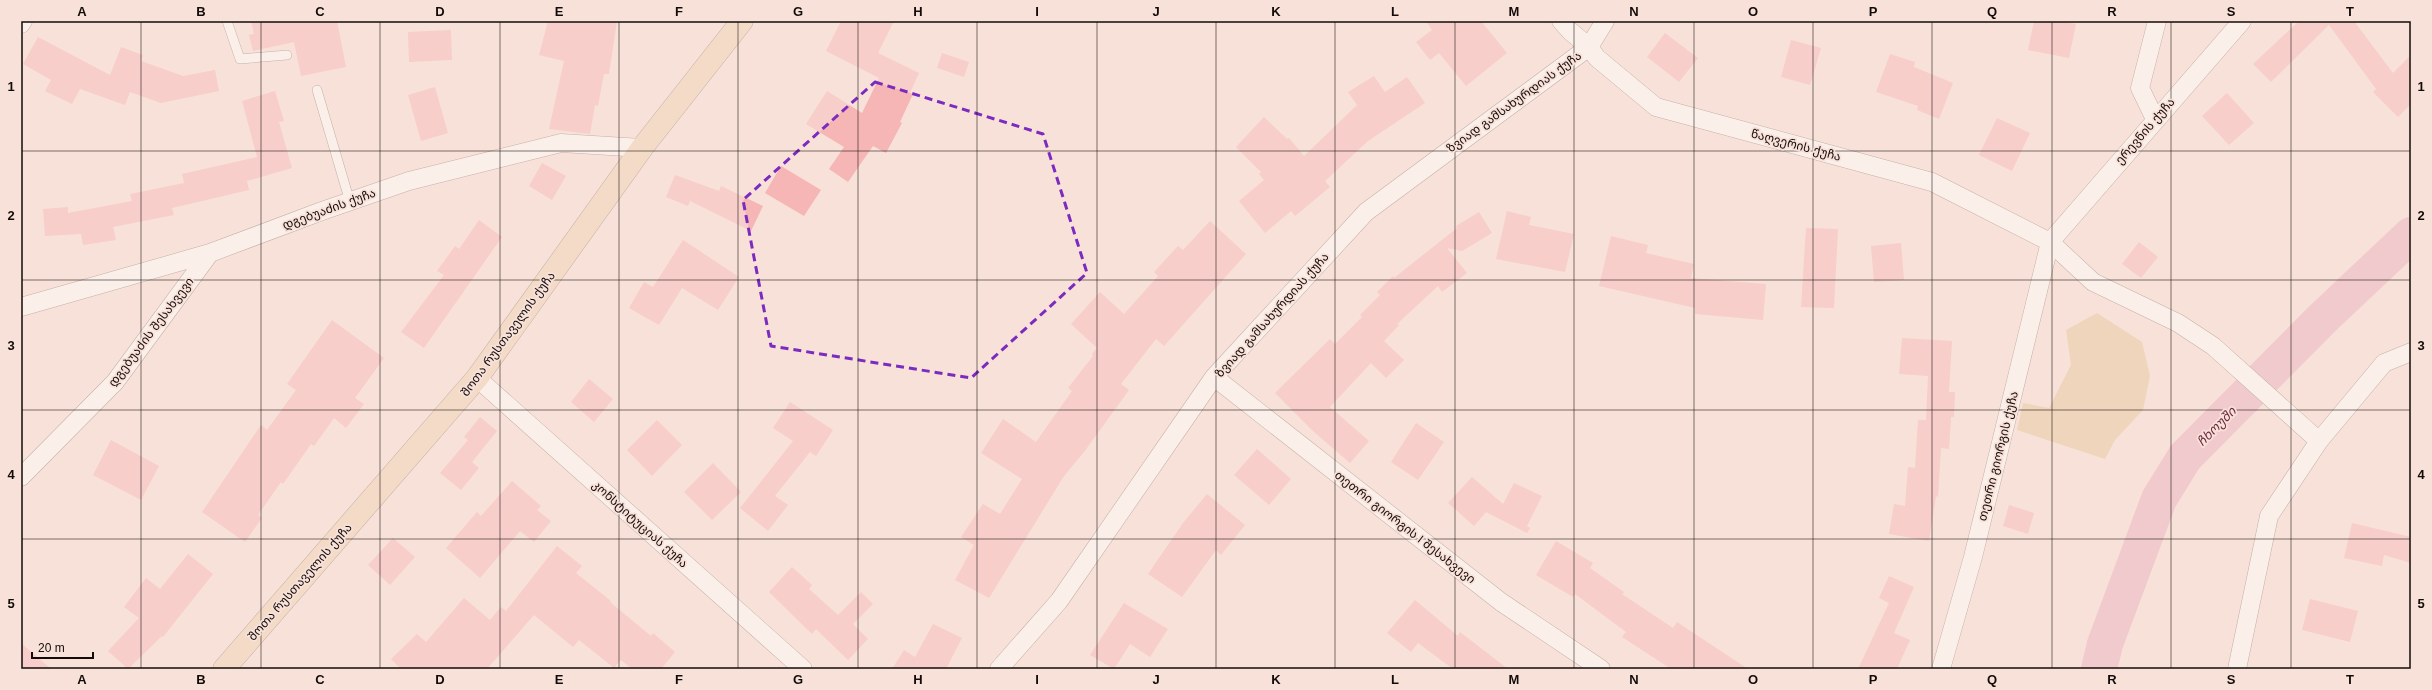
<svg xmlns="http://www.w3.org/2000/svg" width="2432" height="690" font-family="Arial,'Noto Sans Georgian',sans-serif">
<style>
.green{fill:#e2c699}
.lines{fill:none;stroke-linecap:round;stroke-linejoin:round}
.river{stroke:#e9adbe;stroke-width:36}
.building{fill:#f5b6b5}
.service-casing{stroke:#87736c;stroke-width:10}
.minor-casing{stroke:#87736c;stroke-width:19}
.secondary-casing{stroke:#87736c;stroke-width:23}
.service{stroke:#fff;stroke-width:9}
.minor{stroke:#fff;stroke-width:18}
.secondary{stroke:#eed3b3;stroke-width:22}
.marked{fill:none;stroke:#7b2cbf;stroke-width:3;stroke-dasharray:8 5;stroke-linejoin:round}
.grid{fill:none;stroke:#130b09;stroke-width:1;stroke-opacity:0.55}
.labels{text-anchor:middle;stroke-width:3.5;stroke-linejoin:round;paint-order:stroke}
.street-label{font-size:12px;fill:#130b09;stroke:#f8e1d9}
.water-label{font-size:13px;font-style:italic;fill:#6e2842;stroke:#f8e1d9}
.neatline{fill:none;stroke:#130b09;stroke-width:1.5}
.grid-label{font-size:13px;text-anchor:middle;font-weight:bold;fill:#130b09}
</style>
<rect width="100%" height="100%" fill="#f8e1d9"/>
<path class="green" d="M 2097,313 L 2142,342 L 2150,376 L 2143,410 L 2115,440 L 2105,459 L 2017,430 L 2023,403 L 2049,408 L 2071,365 L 2066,330 Z"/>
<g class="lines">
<path class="river" d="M 2099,669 L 2105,644 L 2159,499 L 2185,457 L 2323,318 L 2411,235"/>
</g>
<path class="building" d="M 251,21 L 337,21 L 346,67 L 301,76 L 294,42 L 253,51 L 249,35 L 254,34 Z
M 548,21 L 617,21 L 609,74 L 604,74 L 598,106 L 595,105 L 590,134 L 549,129 L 564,61 L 539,55 Z
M 841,21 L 894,21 L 878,53 L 919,73 L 910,93 L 913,94 L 900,122 L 902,123 L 886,153 L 873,146 L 848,182 L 829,169 L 844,147 L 806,124 L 827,91 L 862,113 L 879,78 L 826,51 Z
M 1426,21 L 1481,21 L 1507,53 L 1466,86 L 1439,53 L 1430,60 L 1416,42 L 1432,30 Z
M 2034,21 L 2058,21 L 2076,24 L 2069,58 L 2028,50 Z
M 2299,21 L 2354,21 L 2393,73 L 2411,55 L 2411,104 L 2398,117 L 2373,92 L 2376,89 L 2329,25 L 2271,82 L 2253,64 Z
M 451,30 L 452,60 L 409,62 L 408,32 Z
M 1665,33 L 1698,58 L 1679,82 L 1647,57 Z
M 38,37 L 110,75 L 121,47 L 143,55 L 141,61 L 183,76 L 215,70 L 219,91 L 161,103 L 130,92 L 125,105 L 80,89 L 72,104 L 45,91 L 51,80 L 23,64 Z
M 1791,40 L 1821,48 L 1810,85 L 1781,77 Z
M 942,53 L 969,62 L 964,77 L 937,68 Z
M 1890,54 L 1915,62 L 1914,67 L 1953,83 L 1939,119 L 1917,110 L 1918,106 L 1876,92 Z
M 1374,76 L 1385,92 L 1407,77 L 1425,103 L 1368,141 L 1325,181 L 1330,187 L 1295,216 L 1291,211 L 1265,233 L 1239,201 L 1264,180 L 1259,174 L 1261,172 L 1236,147 L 1264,117 L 1287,139 L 1289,138 L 1304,156 L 1357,105 L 1348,92 Z
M 435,87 L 448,133 L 421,141 L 408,95 Z
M 275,91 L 284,121 L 279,122 L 292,168 L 247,181 L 249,190 L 172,208 L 174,215 L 113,227 L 116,240 L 83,245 L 81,234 L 45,236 L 43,209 L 68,207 L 68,213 L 132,201 L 130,194 L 184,183 L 182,174 L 257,157 L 242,101 Z
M 2227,93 L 2254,123 L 2229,145 L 2202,116 Z
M 1997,118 L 2030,133 L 2012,171 L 1979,155 Z
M 542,163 L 566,176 L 552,200 L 529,186 Z
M 781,166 L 821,190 L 804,216 L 765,193 Z
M 675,175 L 719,191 L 721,186 L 763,206 L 751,231 L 690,201 L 688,206 L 666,197 Z
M 1507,211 L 1531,217 L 1529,225 L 1574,234 L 1565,272 L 1496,259 Z
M 1479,212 L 1492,233 L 1462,251 L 1447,248 L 1467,273 L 1442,292 L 1438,286 L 1397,324 L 1399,325 L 1384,341 L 1404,360 L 1386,378 L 1371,363 L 1330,407 L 1369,441 L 1350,463 L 1314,432 L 1275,393 L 1330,339 L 1335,344 L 1362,317 L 1360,315 L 1380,295 L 1377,292 L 1393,276 L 1394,278 L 1457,228 L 1456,226 Z
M 479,220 L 502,237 L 424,348 L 401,332 L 444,275 L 437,271 L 455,246 L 459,249 Z
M 1210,221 L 1246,254 L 1164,346 L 1156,339 L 1121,384 L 1129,390 L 1084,452 L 1064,476 L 989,598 L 955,580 L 974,545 L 961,537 L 983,504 L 1000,514 L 1022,479 L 981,453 L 1003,419 L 1036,442 L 1072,391 L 1068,388 L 1093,356 L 1092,354 L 1097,348 L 1071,324 L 1100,292 L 1124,314 L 1158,276 L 1154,272 L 1178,246 L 1183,250 Z
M 1806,228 L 1838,229 L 1834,308 L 1801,307 Z
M 1611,236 L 1648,245 L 1646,253 L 1694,264 L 1691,278 L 1766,284 L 1763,320 L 1695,314 L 1695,308 L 1599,286 Z
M 683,240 L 739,277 L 718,310 L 682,288 L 659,325 L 629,308 L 644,282 L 653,287 Z
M 2139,242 L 2158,257 L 2141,278 L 2122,264 Z
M 1901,243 L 1904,280 L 1874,282 L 1871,246 Z
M 332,320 L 384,358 L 355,398 L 364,404 L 346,428 L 334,418 L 314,446 L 311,444 L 283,484 L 281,482 L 258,515 L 262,518 L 245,542 L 202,512 L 261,425 L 267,430 L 296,390 L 287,384 Z
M 1902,338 L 1952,341 L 1949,392 L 1955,392 L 1954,417 L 1951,417 L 1949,449 L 1941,448 L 1938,497 L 1936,496 L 1929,541 L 1889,534 L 1894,504 L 1905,506 L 1908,467 L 1915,468 L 1918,420 L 1926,420 L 1928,376 L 1899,374 Z
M 589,379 L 613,399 L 594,422 L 571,402 Z
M 790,402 L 833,430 L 816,456 L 810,452 L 775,496 L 788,505 L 768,531 L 740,508 L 793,441 L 773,428 Z
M 480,417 L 497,431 L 472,462 L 479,468 L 461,490 L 440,473 L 468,440 L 464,437 Z
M 657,420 L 682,445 L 652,476 L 627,450 Z
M 1416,423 L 1444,442 L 1418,480 L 1391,462 Z
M 111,440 L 159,466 L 141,500 L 93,475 Z
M 1257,449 L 1291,479 L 1269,505 L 1234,475 Z
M 713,463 L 741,492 L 712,520 L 684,492 Z
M 1472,477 L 1503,504 L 1514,483 L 1542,496 L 1527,526 L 1530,528 L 1527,533 L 1486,512 L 1474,526 L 1448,503 Z
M 512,481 L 541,506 L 537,510 L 551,521 L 534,542 L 520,531 L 480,578 L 446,548 L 477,512 L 481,516 Z
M 1207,494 L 1245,525 L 1221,555 L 1216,550 L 1182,597 L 1148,574 L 1183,523 Z
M 2009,505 L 2034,513 L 2028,534 L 2003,526 Z
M 2352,523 L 2411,537 L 2411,563 L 2384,555 L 2382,566 L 2344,558 Z
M 393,538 L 415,557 L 390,585 L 368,565 Z
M 1556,541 L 1593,563 L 1590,568 L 1624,592 L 1622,594 L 1673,628 L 1677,622 L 1748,669 L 1671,669 L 1622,637 L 1626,632 L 1575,594 L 1573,597 L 1536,575 Z
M 557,546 L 582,566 L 576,573 L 611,601 L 610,602 L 651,636 L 653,633 L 675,652 L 661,669 L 632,669 L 621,660 L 614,668 L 579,640 L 573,647 L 534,615 L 487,669 L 401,669 L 391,659 L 417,634 L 426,642 L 464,598 L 490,620 L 501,607 L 506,611 Z
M 188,554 L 213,574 L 163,637 L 162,636 L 128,669 L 108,651 L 139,618 L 124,607 L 146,578 L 160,589 Z
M 792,567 L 812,585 L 809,589 L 838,615 L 861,592 L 873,604 L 853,624 L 868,639 L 848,660 L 816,629 L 812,634 L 769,592 Z
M 1889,576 L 1914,587 L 1894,633 L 1910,640 L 1897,669 L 1858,669 L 1889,603 L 1879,598 Z
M 2310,599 L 2358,611 L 2350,642 L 2302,630 Z
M 1415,600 L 1458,636 L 1460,632 L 1508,669 L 1453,669 L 1418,643 L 1411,652 L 1387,633 Z
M 1124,603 L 1168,629 L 1150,657 L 1130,644 L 1114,669 L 1090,655 Z
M 933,624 L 962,638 L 946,669 L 892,669 L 904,650 L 915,657 Z
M 21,643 L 51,669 L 21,669 Z"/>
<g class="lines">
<g class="service-casing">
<path id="service" d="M 227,21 L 240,59 L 287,55
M 317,90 L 350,202"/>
</g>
<g class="minor-casing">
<path id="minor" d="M 1561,21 L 1570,31 L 1589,47 L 1597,58 L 1656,107 L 1932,182 L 2050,242 L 2093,282 L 2178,323 L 2213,346 L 2319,441
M 21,24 L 23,21
M 2155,119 L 2140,88 L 2157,21
M 21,307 L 210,253 L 322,211 L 409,181 L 561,143 L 642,148
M 1214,377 L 1501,602 L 1601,669
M 477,378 L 803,669
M 21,477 L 115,382 L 210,253
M 999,669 L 1059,601 L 1214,377 L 1366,212 L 1589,47 L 1605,21
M 1941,669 L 1973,557 L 2050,242 L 2242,21
M 2237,669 L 2269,516 L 2319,441 L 2384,363 L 2411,352"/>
</g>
<g class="secondary-casing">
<path id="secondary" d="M 224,669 L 477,378 L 642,148 L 742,21"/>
</g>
<use href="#service" class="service"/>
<use href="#minor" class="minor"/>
<use href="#secondary" class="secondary"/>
</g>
<path d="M0 0H2432V690H0ZM 875,82 L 1043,134 L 1087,273 L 971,378 L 771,346 L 743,200 Z" fill="#f8e1d9" fill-opacity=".55" fill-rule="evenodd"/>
<path class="marked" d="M 875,82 L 1043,134 L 1087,273 L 971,378 L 771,346 L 743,200 Z"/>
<path class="grid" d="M 141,21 L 141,669M 261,21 L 261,669M 380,21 L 380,669M 500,21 L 500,669M 619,21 L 619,669M 738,21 L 738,669M 858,21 L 858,669M 977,21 L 977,669M 1097,21 L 1097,669M 1216,21 L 1216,669M 1335,21 L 1335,669M 1455,21 L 1455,669M 1574,21 L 1574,669M 1694,21 L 1694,669M 1813,21 L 1813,669M 1932,21 L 1932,669M 2052,21 L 2052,669M 2171,21 L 2171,669M 2291,21 L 2291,669M 21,151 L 2411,151M 21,280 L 2411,280M 21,410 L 2411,410M 21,539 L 2411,539"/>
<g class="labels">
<g class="street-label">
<text transform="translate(1514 102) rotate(-36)" y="4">ზვიად გამსახურდიას ქუჩა</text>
<text transform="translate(2145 131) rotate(-49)" y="4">ერევნის ქუჩა</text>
<text transform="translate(1796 145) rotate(15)" y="4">წაღვერის ქუჩა</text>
<text transform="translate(329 209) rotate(-20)" y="4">დგებუაძის ქუჩა</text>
<text transform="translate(1272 315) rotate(-48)" y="4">ზვიად გამსახურდიას ქუჩა</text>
<text transform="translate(151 332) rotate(-53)" y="4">დგებუაძის შესახვევი</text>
<text transform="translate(508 334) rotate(-54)" y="4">შოთა რუსთაველის ქუჩა</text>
<text transform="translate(1998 456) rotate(-76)" y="4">თეთრი გიორგის ქუჩა</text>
<text transform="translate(640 524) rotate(42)" y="4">კონსტიტუციას ქუჩა</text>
<text transform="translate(1405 527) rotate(38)" y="4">თეთრი გიორგის I შესახვევი</text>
<text transform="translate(300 582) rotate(-49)" y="4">შოთა რუსთაველის ქუჩა</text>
</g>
<g class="water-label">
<text transform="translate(2216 426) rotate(-45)" y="5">ჩხოუში</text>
</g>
</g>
<rect width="2432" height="690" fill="none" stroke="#f8e1d9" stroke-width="44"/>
<path d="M32 652v6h61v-6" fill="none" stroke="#130b09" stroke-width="2"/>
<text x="38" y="652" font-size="12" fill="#130b09" stroke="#f8e1d9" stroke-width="3" paint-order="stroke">20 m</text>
<rect x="22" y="22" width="2388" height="646" class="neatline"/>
<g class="grid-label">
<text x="82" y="16">A</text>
<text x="201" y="16">B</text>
<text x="320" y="16">C</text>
<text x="440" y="16">D</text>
<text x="559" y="16">E</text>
<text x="679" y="16">F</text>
<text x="798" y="16">G</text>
<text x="918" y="16">H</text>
<text x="1037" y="16">I</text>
<text x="1156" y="16">J</text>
<text x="1276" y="16">K</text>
<text x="1395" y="16">L</text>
<text x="1514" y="16">M</text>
<text x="1634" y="16">N</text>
<text x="1753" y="16">O</text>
<text x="1873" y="16">P</text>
<text x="1992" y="16">Q</text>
<text x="2112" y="16">R</text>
<text x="2231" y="16">S</text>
<text x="2350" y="16">T</text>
<text x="11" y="91">1</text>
<text x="2421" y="91">1</text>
<text x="11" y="220">2</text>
<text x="2421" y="220">2</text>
<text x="11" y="350">3</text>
<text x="2421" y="350">3</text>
<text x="11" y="479">4</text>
<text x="2421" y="479">4</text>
<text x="11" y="608">5</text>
<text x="2421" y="608">5</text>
<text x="82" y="684">A</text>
<text x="201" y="684">B</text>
<text x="320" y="684">C</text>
<text x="440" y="684">D</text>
<text x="559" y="684">E</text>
<text x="679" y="684">F</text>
<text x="798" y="684">G</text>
<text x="918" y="684">H</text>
<text x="1037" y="684">I</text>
<text x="1156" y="684">J</text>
<text x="1276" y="684">K</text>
<text x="1395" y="684">L</text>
<text x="1514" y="684">M</text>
<text x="1634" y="684">N</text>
<text x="1753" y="684">O</text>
<text x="1873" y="684">P</text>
<text x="1992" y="684">Q</text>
<text x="2112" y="684">R</text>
<text x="2231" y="684">S</text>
<text x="2350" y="684">T</text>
</g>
</svg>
